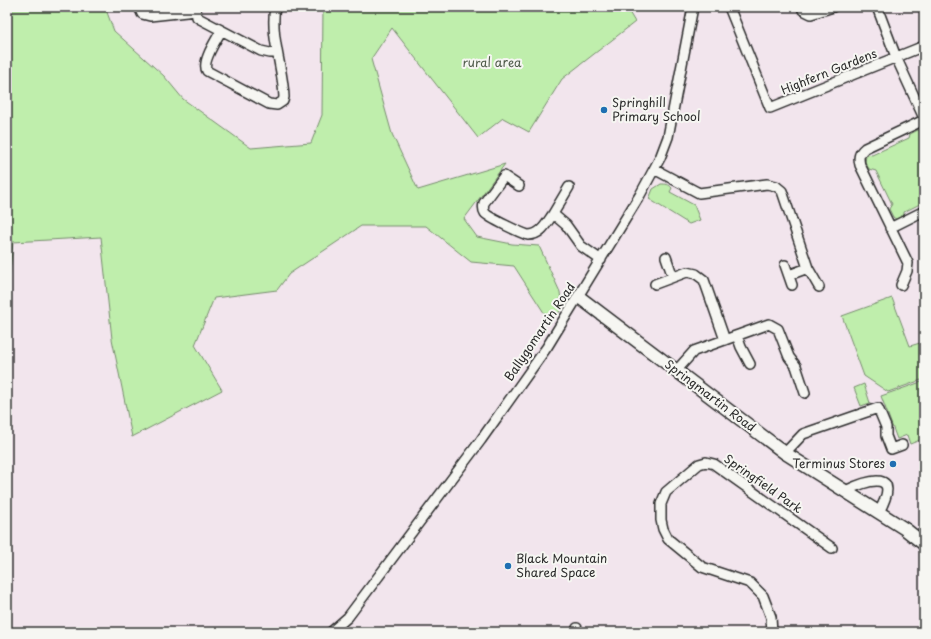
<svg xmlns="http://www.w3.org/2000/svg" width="931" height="639" font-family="'Playpen Sans',sans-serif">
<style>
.green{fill:#bfeeac;stroke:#758c6c}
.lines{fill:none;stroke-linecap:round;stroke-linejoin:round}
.street-casing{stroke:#2b2b2b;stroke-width:12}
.secondary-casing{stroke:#2b2b2b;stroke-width:15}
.street{stroke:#f6f6f2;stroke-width:9}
.secondary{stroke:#f6f6f2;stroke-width:12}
.poi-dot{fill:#1f6fb2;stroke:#f6f6f2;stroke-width:1.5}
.labels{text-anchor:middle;stroke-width:4;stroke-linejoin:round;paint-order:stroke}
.park-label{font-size:12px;fill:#505c4b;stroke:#f6f6f2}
.street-label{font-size:12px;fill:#2b2b2b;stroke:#f6f6f2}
.poi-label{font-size:12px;fill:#2b2b2b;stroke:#f6f6f2;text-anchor:start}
</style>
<rect width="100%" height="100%" fill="#f2e5ed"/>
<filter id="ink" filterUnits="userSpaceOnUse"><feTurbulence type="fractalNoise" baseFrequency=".025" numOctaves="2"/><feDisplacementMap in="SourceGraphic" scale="8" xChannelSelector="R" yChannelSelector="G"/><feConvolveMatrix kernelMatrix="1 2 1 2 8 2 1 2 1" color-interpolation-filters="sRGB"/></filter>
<g filter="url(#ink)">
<path class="green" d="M 7,7 L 105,7 L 114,31 L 164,76 L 183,99 L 251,148 L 311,143 L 322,115 L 323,7 L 626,7 L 635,22 L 562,79 L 529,132 L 503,118 L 478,138 L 392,28 L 371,59 L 392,134 L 418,190 L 505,164 L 464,219 L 477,237 L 512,244 L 539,246 L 560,292 L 562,309 L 550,322 L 514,266 L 471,262 L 426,226 L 361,226 L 289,274 L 277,290 L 214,298 L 195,345 L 222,390 L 132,437 L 112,339 L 101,237 L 13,242 L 7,300 Z
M 918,130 L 924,131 L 924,202 L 904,212 L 904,216 L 897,220 L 893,217 L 889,209 L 892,204 L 876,171 L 869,169 L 865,162 L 866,156 L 868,154 L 872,155 L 909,138 L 910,134 Z
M 661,184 C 666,184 669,184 672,188 L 670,192 L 694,205 L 700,220 L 689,224 L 649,199 L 653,189 Z
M 892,298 L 910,346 L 920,343 L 924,353 L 924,379 L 888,392 L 864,376 L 842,316 Z
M 924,381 L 924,450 L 920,440 L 910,444 L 907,435 L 897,439 L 881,396 Z
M 864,384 L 870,403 L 861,406 L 854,388 Z"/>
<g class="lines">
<g class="street-casing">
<path id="street" d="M 139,7 L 142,14 L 150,16 L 196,11 L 197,17 L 200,19 L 261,51 L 270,53 L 277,52
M 729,7 L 770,108 L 924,46
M 802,7 L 803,10 L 811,14 L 833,7
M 877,7 L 896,57 L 924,118
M 221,31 C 217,39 201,62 207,71 L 269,104 L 277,105 L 283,101 L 284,97 C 283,67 270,37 275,7
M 654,169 L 699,193 L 767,184 L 776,186 L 782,191 L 808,268 L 819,287
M 519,186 L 504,176 L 484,203 C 483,207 483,210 485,213 C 489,218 521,233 528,235 C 541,235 546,224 553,214 L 566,225 L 581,246 L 601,260
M 553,214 L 569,187
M 890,228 L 924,211
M 666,257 L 673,277
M 785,265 L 792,285
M 789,275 L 808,268
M 655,284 L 687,272 L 696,274 L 704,280 L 725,340
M 901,285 L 907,271 L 908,263 L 860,165 C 858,157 859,153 865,148 L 924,120
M 737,336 L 741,347 L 750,364
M 676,371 L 694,351 L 769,324 L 778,329 L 789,357 L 796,366 L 805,393
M 785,453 L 803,434 L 878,408 L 886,427 L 886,436 L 891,449 L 902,445
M 845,491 C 870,479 902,470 879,512
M 577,628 L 577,632
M 331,632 L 348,617 L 481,440 L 547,347 L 640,195 L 660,158 L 668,137 L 693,7
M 772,632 L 771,617 L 763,596 L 750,583 L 702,567 L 668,539 L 663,529 L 661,520 L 661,504 L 666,492 L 699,464 L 706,462 L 714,464 L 832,548"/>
</g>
<g class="secondary-casing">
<path id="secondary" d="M 579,297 L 785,453 L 905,529 L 924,544"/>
</g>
<use href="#street" class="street"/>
<use href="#secondary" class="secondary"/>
</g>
</g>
<g class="poi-dot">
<circle cx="604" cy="110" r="4"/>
<circle cx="893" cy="464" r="4"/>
<circle cx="508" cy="566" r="4"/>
</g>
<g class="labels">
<g class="park-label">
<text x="492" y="67">rural area</text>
</g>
<g class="street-label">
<text transform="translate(829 72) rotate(-22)" y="4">Highfern Gardens</text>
<text transform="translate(540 332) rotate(-56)" y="4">Ballygomartin Road</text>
<text transform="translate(710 396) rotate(37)" y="4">Springmartin Road</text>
<text transform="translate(763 484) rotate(35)" y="4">Springfield Park</text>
</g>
<g class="poi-label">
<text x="612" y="107">Springhill<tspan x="612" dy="14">Primary School</tspan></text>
<text x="885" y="468" text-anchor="end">Terminus Stores</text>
<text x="516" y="563">Black Mountain<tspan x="516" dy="14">Shared Space</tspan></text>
</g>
</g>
<rect width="931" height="639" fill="none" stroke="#f6f6f2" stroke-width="24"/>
<rect x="12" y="12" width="907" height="615" fill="none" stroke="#2b2b2b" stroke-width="1.5" filter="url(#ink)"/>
</svg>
